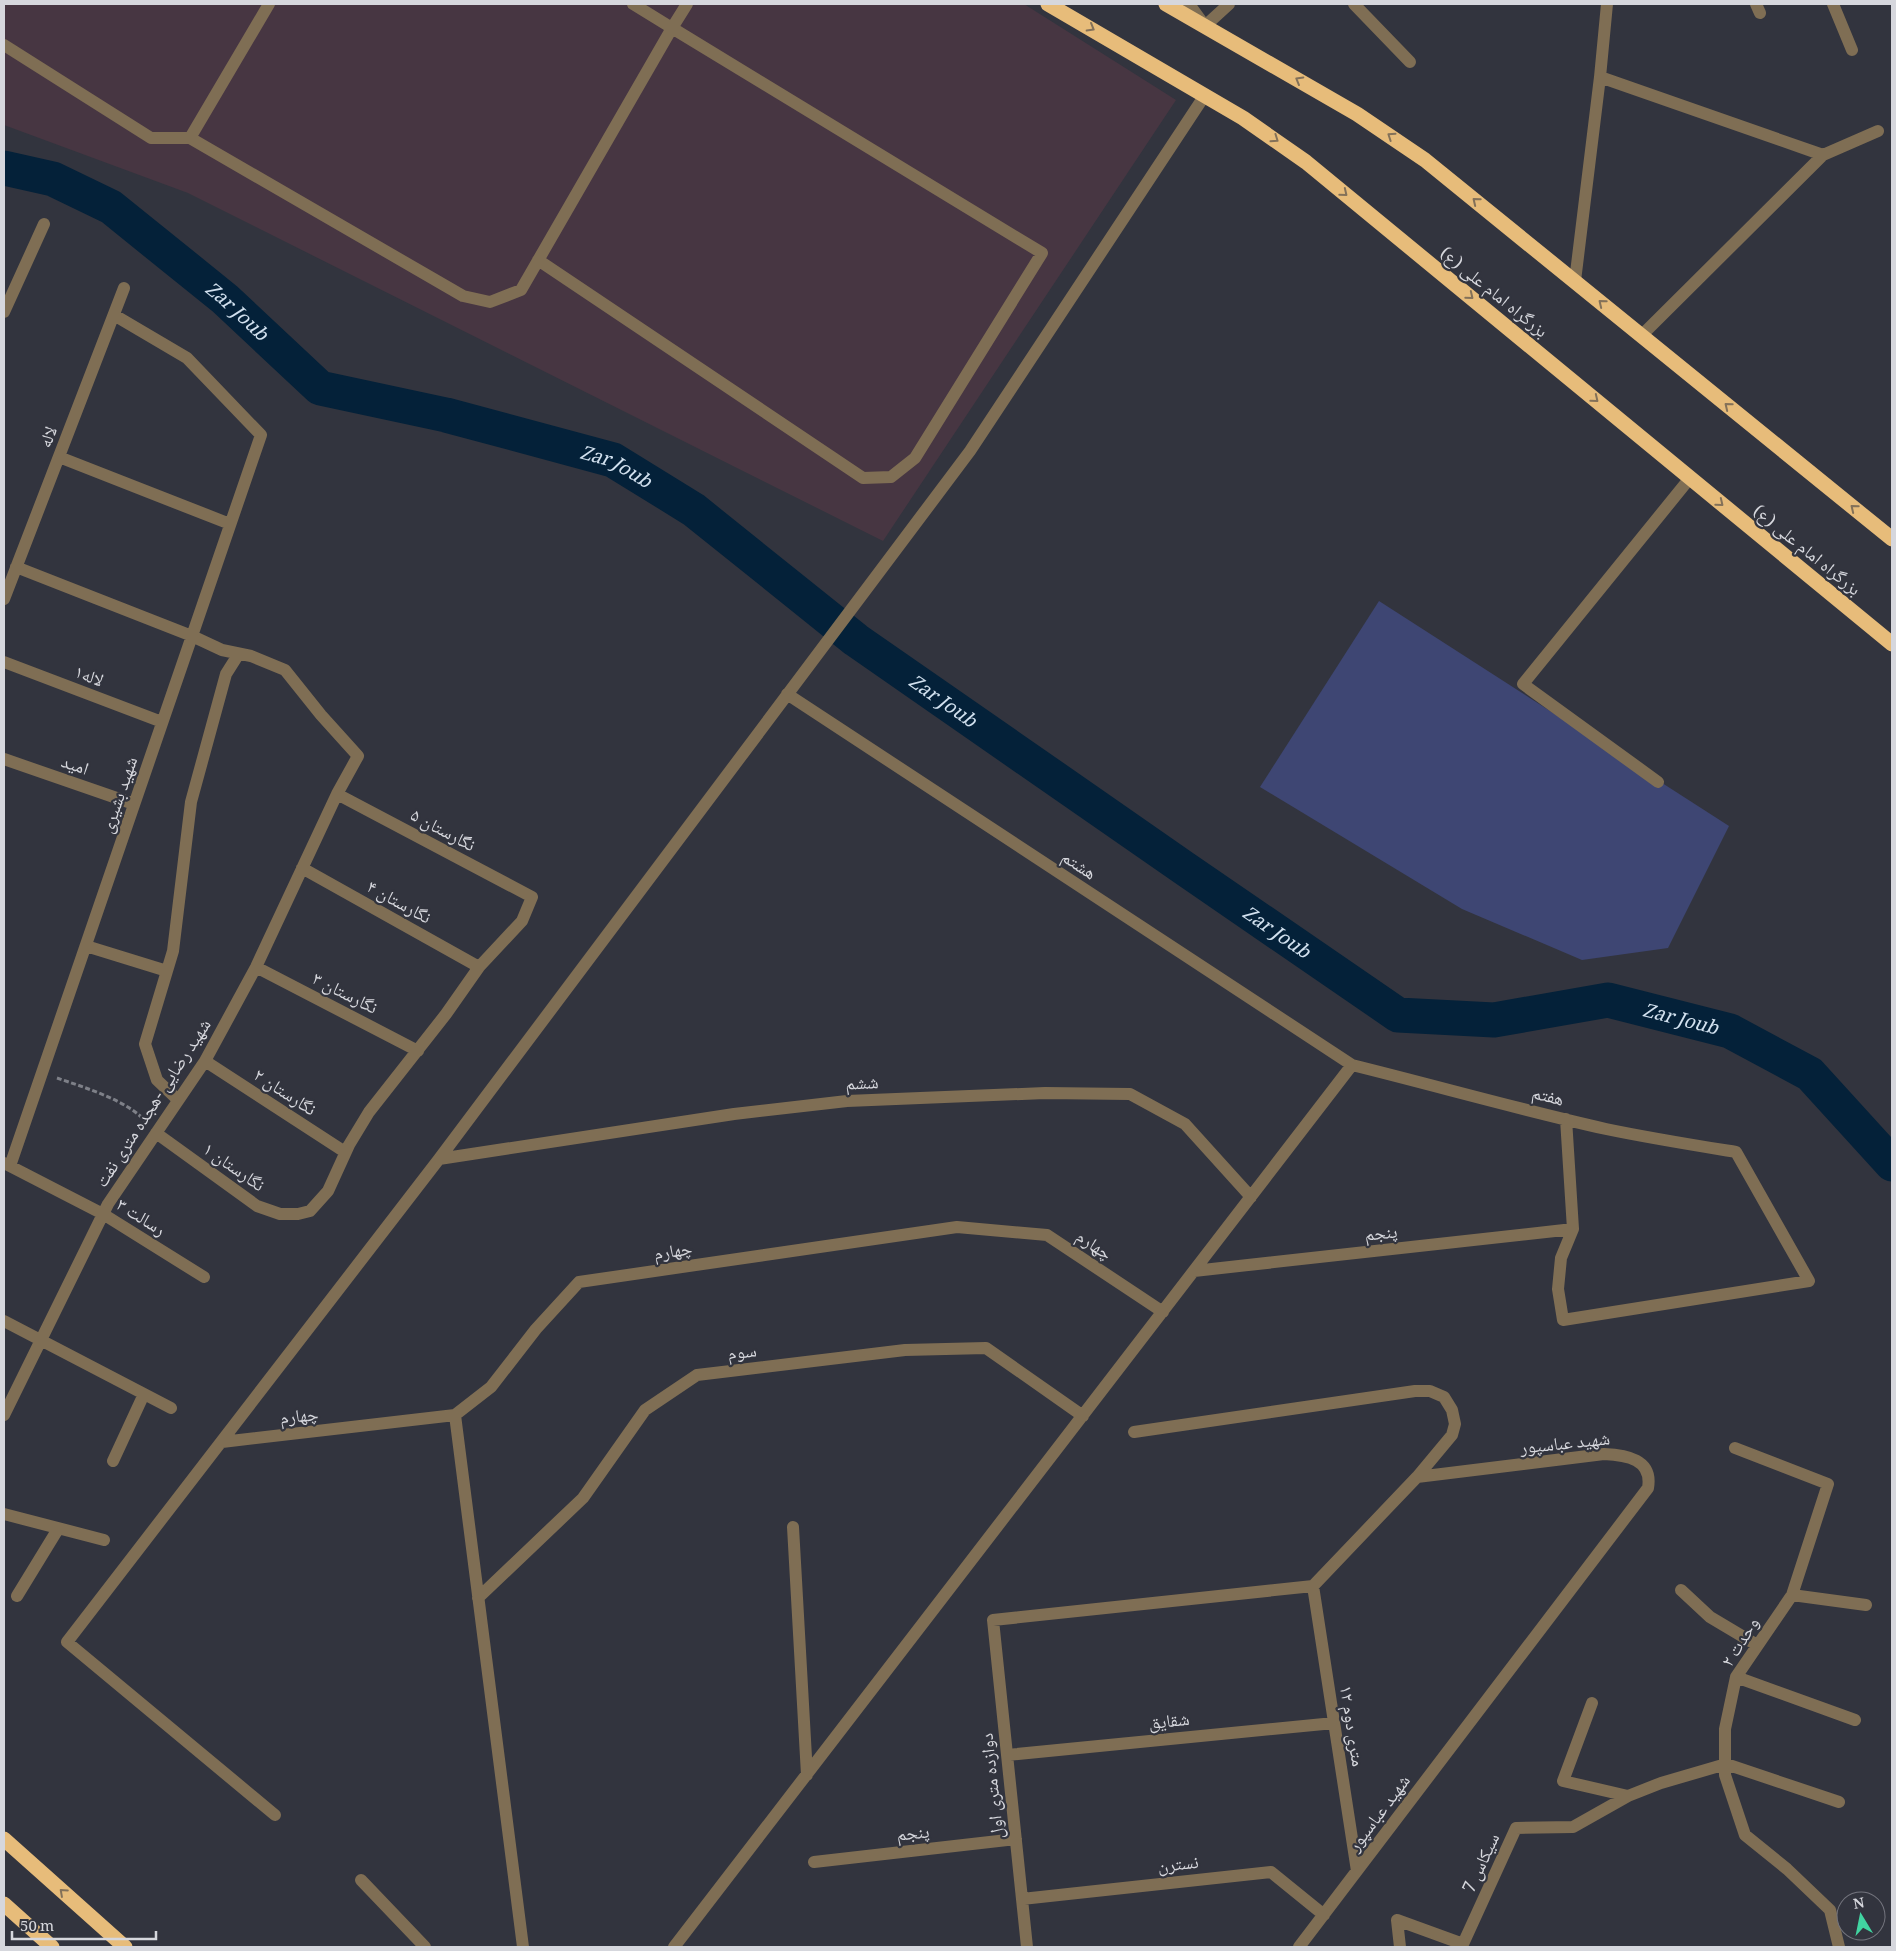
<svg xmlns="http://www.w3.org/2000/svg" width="1896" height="1951" font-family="Georgia,'Noto Naskh Arabic',serif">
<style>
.industrial{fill:#473642}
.green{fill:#3e4673}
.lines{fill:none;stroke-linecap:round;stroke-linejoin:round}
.river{stroke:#042139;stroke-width:35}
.path{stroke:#7e8088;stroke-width:3;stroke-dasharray:5 2.5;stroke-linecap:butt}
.minor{stroke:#7f6e54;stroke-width:12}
.highway{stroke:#e7bc7a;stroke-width:15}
.oneway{stroke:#837159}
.labels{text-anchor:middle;stroke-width:4.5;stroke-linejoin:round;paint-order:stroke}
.street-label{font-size:18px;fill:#d6d7dd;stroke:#32343e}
.water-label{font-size:19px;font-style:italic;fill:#d2e1ef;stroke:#32343e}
</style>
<rect width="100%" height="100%" fill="#32343e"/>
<path class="industrial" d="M 4,4 L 1024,4 L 1176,100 L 883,541 L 188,193 L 4,125 Z"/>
<path class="green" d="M 1379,601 L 1729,826 L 1668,948 L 1582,960 L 1462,909 L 1260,787 Z"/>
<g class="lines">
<path class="river" id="s1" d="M 4,168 L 53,179 L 111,207 L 225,299 L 320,388 L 446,415 L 613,460 L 694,510 L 856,640 L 1184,868 L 1398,1015 L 1494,1020 L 1608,1000 L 1730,1031 L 1810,1074 L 1892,1164"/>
<path class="path" d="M 57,1078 C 83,1087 129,1101 146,1122"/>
<path class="minor" d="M 633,4 L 672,28 L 687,4
M 1189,4 L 1205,26 L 1229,4
M 1354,4 L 1410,62
M 1756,4 L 1760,13
M 1833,4 L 1852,50
M 4,45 L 151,138 L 190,138 L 269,4
M 1600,77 L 1823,155
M 190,138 L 463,296 L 490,302 L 521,290 L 672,28 L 1042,253 L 915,458 L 891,477 L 863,478 L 538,260
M 1575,281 L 1600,77 L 1607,4
M 4,312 L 44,224
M 1642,335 L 1823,155 L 1878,131
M 59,457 L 230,524
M 4,599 L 124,288
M 4,662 L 162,722
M 787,694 L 1352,1065 C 1437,1086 1521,1110 1606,1129 C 1649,1138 1693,1145 1736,1152 L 1809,1281 L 1563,1320 L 1558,1289 L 1561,1258 L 1573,1229 L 1566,1119
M 4,759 L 134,804
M 1658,782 L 1523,684 L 1690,478
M 302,868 L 479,967
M 86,946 L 167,971
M 256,967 L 418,1051
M 205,1061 L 345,1152
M 178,1100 L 157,1080 L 145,1044 L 173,951 L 191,802 L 226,674 L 238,655
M 156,1133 L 257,1206 L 280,1214 L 298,1214 L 310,1211 L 328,1191 L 349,1145 L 369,1112 L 446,1014 L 479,967 L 522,921 L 532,897 L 337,794
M 439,1159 L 734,1114 L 847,1101 L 1045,1093 L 1130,1094 L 1185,1124 L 1251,1197
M 4,1163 L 103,1214 L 204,1277
M 10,1166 L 261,435 L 187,358 L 114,315
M 1194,1271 L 1573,1229
M 4,1321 L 171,1408
M 4,1415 L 108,1204 L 205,1061 L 256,967 L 337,794 L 358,756 L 321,715 L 285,670 L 251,656 L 222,650 L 192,636 L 16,567
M 455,1415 L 523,1947
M 222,1442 L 455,1415 L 491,1387 L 536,1329 L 579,1282 L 957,1227 L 1047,1235 L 1163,1312
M 1735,1448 L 1828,1484 L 1792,1595 L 1736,1677 L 1725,1729 L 1725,1775 L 1745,1835 L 1787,1869 L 1830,1910 L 1839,1947
M 113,1461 L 144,1394
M 4,1514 L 104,1540
M 793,1527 L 807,1775
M 1313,1586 L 1357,1871
M 1681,1590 L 1710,1617 L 1757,1645
M 1792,1595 L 1866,1605
M 17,1596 L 58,1529
M 478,1598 L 583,1498 L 645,1410 L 697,1375 L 905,1350 L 986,1348 L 1083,1416
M 1736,1677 L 1855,1720
M 1592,1703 L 1563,1781 L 1628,1796
M 1007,1755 L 1334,1723
M 275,1815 L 67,1642 L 439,1159 L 970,451 L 1205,95
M 814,1862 L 1016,1839
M 361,1880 L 425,1947
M 1022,1899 L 1271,1872 L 1324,1915
M 674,1947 L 1352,1065
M 1027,1947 L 993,1620 L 1313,1586 L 1417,1477 L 1452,1435 L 1455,1424 L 1452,1410 L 1444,1397 L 1430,1391 L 1415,1391 L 1134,1432
M 1299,1947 L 1648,1488 C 1653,1459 1626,1455 1604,1454 L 1417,1477
M 1400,1947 L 1397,1920 L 1463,1944 L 1516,1828 L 1573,1827 L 1628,1796 L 1661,1783 L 1726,1764 L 1839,1802"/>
<path class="highway" d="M 1048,4 L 1243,118 L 1306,162 L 1892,644
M 1166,4 L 1357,114 L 1425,160 L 1892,539
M 4,1839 L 125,1947
M 4,1904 L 52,1947"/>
</g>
<defs><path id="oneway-chevron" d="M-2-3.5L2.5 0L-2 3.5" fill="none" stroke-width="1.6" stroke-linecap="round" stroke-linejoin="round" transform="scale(1.25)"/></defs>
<g class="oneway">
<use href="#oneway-chevron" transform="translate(1091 28) rotate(30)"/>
<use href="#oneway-chevron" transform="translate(1299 80) rotate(-150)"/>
<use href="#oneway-chevron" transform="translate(1391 136) rotate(-146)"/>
<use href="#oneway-chevron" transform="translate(1275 139) rotate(35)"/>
<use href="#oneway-chevron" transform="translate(1344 193) rotate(39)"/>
<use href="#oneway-chevron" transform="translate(1476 201) rotate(-141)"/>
<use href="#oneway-chevron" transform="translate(1470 296) rotate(39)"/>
<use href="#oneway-chevron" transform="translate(1602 303) rotate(-141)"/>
<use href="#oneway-chevron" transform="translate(1595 399) rotate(39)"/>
<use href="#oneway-chevron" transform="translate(1728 406) rotate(-141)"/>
<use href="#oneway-chevron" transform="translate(1720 503) rotate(39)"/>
<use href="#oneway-chevron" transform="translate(1854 508) rotate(-141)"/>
<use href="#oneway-chevron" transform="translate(63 1892) rotate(-138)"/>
</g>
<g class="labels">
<g class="street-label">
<text transform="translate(1494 292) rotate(39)" y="6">بزرگراه امام علی (ع)</text>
<text transform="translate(48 437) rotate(-69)" y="6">لاله</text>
<text transform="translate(1807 550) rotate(39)" y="6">بزرگراه امام علی (ع)</text>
<text transform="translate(89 676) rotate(21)" y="6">لاله۱</text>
<text transform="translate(75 765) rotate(19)" y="6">امید</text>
<text transform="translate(119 795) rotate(-71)" y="6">شهید بشیری</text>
<text transform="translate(443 830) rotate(28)" y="6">نگارستان ۵</text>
<text transform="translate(1079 865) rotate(33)" y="6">هشتم</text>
<text transform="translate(399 902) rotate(29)" y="6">نگارستان ۴</text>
<text transform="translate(345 993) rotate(27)" y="6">نگارستان ۳</text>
<text transform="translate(862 1083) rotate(-3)" y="6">ششم</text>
<text transform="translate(285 1092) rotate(33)" y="6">نگارستان ۲</text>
<text transform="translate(1548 1096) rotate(14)" y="6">هفتم</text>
<text transform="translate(153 1103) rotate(-57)" y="6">شهید رضایی -هجده متری نفت</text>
<text transform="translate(234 1167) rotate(35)" y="6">نگارستان ۱</text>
<text transform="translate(141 1217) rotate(32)" y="6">رسالت ۳</text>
<text transform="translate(1381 1233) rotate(-6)" y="6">پنجم</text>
<text transform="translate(1094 1245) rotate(34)" y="6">چهارم</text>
<text transform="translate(673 1251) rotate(-8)" y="6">چهارم</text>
<text transform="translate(742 1352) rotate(-7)" y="6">سوم</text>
<text transform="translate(299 1416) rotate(-6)" y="6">چهارم</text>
<text transform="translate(1565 1443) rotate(-6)" y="6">شهید عباسپور</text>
<text transform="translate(1740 1642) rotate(-58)" y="6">وحدت ۲</text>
<text transform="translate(1169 1721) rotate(-6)" y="6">شقایق</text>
<text transform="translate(1352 1726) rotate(81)" y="6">۱۲ متری دوم</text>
<text transform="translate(992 1786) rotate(-96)" y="6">دوازده متری اول</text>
<text transform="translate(1379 1813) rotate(-53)" y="6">شهید عباسپور</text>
<text transform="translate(913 1833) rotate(-6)" y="6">پنجم</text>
<text transform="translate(1481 1863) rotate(-65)" y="6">سیکاس 7</text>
<text transform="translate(1178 1864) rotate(-6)" y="6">نسترن</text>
</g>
<g class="water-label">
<text dy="7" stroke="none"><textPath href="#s1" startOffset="278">Zar Joub</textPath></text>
<text dy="7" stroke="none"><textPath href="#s1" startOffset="698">Zar Joub</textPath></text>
<text dy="7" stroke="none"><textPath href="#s1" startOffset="1102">Zar Joub</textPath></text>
<text dy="7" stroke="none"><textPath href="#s1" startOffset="1508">Zar Joub</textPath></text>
<text dy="7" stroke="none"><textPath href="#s1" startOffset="1942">Zar Joub</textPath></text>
</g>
</g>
<rect width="1896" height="1951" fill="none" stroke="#d6d7dd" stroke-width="10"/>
<g transform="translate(1861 1916) rotate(350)"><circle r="24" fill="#32343e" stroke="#74757e"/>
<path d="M0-4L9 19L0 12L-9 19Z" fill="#41d4a1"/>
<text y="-8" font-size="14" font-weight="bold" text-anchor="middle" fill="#d6d7dd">N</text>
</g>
<path d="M12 1931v8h144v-8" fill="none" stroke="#d6d7dd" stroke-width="2.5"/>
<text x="20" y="1931" font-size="15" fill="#d6d7dd" stroke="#32343e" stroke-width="4" paint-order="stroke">50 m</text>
</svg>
